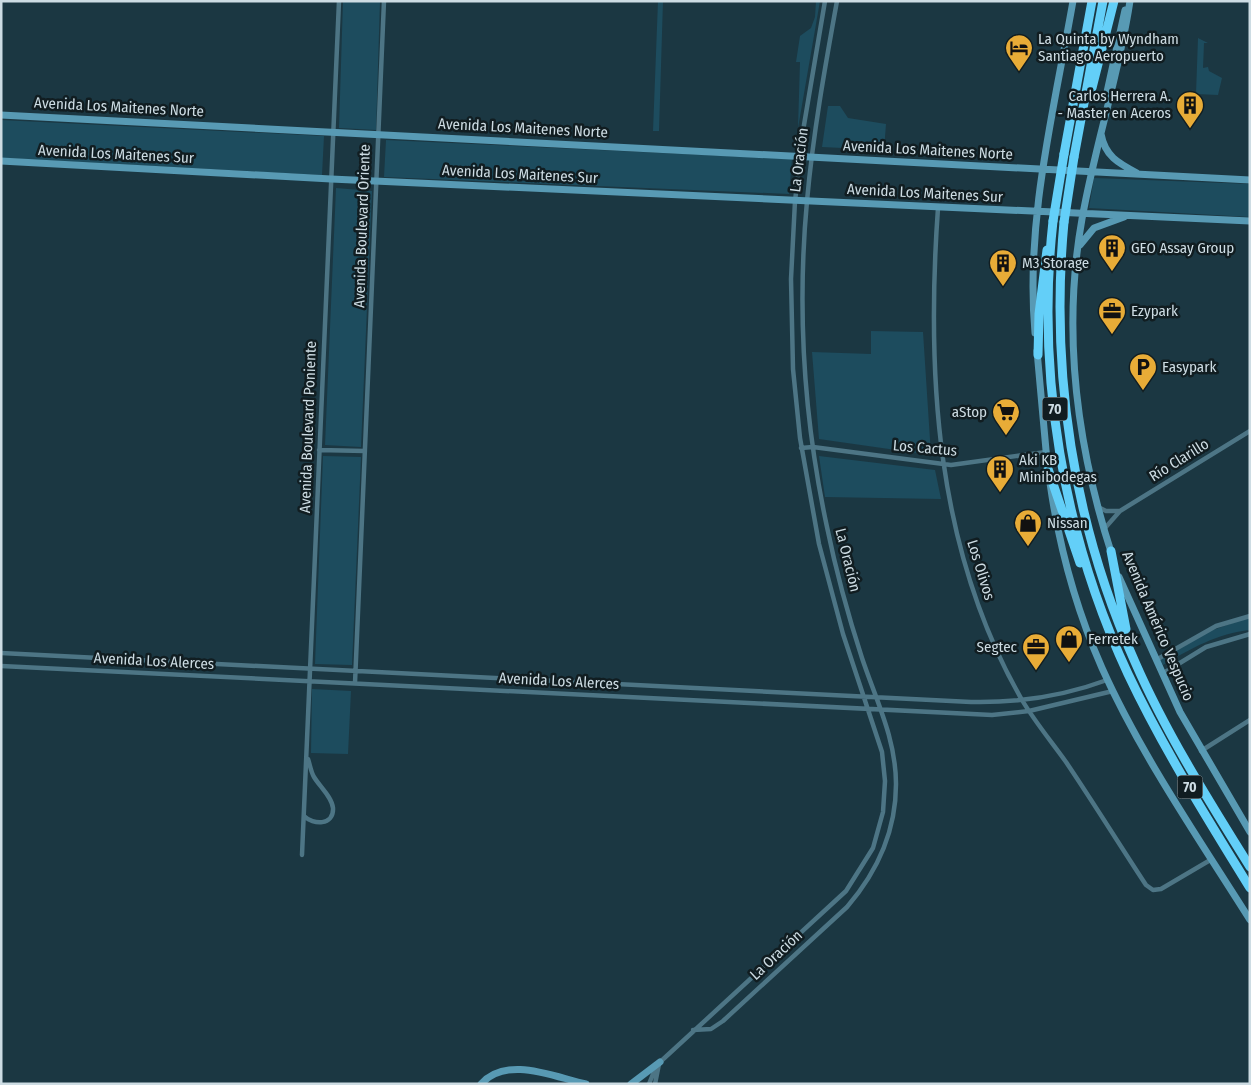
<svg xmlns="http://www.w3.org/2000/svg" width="1251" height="1085" font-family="'Fira Sans Condensed',sans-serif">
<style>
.green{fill:#1d4c5e}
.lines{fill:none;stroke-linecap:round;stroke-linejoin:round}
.street{stroke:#4d7585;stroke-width:4.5}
.secondary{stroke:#589ab4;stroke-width:7}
.highway{stroke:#63cff8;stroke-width:9}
.highway-bridge{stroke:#63cff8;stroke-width:9}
.labels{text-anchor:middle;stroke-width:5;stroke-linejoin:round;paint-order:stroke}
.shield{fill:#111d21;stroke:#95a3a9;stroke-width:1}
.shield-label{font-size:14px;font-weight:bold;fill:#cddce3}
.poi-label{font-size:15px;fill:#cddce3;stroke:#111d21;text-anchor:start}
.street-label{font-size:15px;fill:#cddce3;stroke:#111d21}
</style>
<rect width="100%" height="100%" fill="#1b3742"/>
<path class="green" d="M 343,1 L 380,1 L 376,130 L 339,128 Z
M 658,1 L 663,1 L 659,131 L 653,131 Z
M 816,1 L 820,1 L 798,128 L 800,62 L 796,62 L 800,36 L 811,28 L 815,17 Z
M 1198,38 L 1208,43 L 1204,43 L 1203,68 L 1208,67 L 1209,71 L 1222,78 L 1218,95 L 1196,94 Z
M 828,106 L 840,106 L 848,118 L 886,124 L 884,150 L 822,147 Z
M 1,120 L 324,136 L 322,175 L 1,158 Z
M 386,140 L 792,159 L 789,194 L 384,177 Z
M 1094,178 L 1250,184 L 1250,217 L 1089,208 Z
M 336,188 L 372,191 L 361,447 L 325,445 Z
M 871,331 L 923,332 L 931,455 L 819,439 L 812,352 L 871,354 Z
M 323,456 L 361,457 L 352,665 L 315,664 Z
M 819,456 L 935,470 L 941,499 L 825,497 Z
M 1250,617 L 1250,630 C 1218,633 1190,649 1163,665 L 1160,660 L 1210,631 Z
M 312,689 L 351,691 L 348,754 L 311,753 Z"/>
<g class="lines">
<path class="street" d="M 938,208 C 926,375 936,551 1022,700 C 1035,722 1051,741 1066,762 C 1093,802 1119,844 1146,885 L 1153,890 L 1161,889 L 1212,859
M 801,448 L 813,447 L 951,465 L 1046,452
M 319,450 L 365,451
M 1098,507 L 1106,511 L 1120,511
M 1105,528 L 1120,511 L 1250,431
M 1,653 L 971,702 C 1017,703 1064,696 1107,680
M 1156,660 L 1216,626 L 1250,616
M 1,666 L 992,715 L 1029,711 L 1113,691
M 1162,674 L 1206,647 L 1250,634
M 355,683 L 384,1
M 1201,751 L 1250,720
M 304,816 C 313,825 334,826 333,808 C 332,797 320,787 314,777 C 311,772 310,765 308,759
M 302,855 L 339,1
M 693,1030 L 711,1029 L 723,1021 L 847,907 C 878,871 896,831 896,784 C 896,739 876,700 862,658 C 848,615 836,571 827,527 C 804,420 797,309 807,201 C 813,134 825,67 837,1
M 659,1063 L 846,891 L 873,848 L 883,812 L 885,781 L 882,752 L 843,634 L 819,544 L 800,438 L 793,369 L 791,279 L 795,201 L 804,125 L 825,1
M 649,1084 L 655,1069
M 655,1084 L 659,1064"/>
<path class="secondary" d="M 1107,92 L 1125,10
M 1,115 L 1250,180
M 1101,134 C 1105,156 1118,163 1137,173
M 1,161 L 331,179 L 1250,221
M 1080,245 L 1094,228 L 1124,217
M 1035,333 C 1025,222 1054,110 1073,1
M 1037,351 L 1048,472
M 1050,483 C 1059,546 1076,609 1102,668 C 1141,755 1199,839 1250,920
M 1112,555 C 1077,447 1062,331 1082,219 C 1095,145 1119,75 1130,1
M 1119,577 L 1180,712 L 1250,832
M 481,1084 C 507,1055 554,1077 586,1084
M 631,1084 L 660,1062"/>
<path class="highway" d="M 1092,88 L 1114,1
M 1064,154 L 1092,1
M 1074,157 L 1103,1
M 1053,221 C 1036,374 1063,535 1128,674 C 1163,748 1207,818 1250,888
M 1064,222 C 1050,372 1073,524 1135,662 C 1166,733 1209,801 1250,867
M 1038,355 L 1039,314 L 1047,250
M 1048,469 L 1080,563
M 1111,551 L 1126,629"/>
<path class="highway-bridge" d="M 1053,221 L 1064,154
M 1064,222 L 1074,157"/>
</g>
<defs>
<g id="hotel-pin" transform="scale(1.4375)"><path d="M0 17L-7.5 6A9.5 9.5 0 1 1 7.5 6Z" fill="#e8ac37" stroke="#111d21"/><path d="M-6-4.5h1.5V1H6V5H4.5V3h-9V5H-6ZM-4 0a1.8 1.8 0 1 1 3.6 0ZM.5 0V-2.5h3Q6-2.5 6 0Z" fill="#111"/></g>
<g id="building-pin" transform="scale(1.4375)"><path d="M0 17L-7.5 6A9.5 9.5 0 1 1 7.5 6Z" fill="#e8ac37" stroke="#111d21"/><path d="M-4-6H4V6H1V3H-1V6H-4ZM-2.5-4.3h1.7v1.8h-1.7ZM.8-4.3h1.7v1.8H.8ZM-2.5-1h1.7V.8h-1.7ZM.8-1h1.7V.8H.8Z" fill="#111"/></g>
<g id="office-pin" transform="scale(1.4375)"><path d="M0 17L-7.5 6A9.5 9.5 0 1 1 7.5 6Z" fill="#e8ac37" stroke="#111d21"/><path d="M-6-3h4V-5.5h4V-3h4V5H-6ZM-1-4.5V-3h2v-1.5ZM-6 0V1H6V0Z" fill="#111"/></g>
<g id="parking-pin" transform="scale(1.4375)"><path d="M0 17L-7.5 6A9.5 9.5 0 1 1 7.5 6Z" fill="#e8ac37" stroke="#111d21"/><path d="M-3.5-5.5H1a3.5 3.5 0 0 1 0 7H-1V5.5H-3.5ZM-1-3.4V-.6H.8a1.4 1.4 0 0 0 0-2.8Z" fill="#111"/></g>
<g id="supermarket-pin" transform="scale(1.4375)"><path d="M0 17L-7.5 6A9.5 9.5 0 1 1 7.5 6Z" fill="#e8ac37" stroke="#111d21"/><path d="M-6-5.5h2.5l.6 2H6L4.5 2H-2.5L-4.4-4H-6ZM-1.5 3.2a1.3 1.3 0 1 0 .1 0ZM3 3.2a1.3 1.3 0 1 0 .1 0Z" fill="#111"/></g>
<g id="shop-pin" transform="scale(1.4375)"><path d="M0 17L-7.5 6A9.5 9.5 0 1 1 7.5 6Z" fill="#e8ac37" stroke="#111d21"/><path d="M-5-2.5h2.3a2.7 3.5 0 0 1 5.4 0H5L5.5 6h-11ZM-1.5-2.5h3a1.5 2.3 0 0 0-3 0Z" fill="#111"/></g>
</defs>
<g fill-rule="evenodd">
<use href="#hotel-pin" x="1019" y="48"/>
<use href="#building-pin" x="1190" y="105"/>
<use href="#building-pin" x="1112" y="248"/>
<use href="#building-pin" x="1003" y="263"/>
<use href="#office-pin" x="1112" y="311"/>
<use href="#parking-pin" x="1143" y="367"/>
<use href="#supermarket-pin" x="1006" y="412"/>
<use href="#building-pin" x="1000" y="469"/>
<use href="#shop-pin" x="1028" y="523"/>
<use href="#shop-pin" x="1069" y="639"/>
<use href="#office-pin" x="1036" y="647"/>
</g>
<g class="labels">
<g class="shield">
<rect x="1042.5" y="397.5" width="25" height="23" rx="4"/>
<rect x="1177.5" y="775.5" width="25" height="23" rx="4"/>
</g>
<g class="shield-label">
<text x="1055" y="414">70</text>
<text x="1190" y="792">70</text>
</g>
<g class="poi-label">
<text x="1038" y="44">La Quinta by Wyndham<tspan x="1038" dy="17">Santiago Aeropuerto</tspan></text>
<text x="1171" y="101" text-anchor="end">Carlos Herrera A.<tspan x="1171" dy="17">- Master en Aceros</tspan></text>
<text x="1131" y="253">GEO Assay Group</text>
<text x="1022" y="268">M3 Storage</text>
<text x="1131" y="316">Ezypark</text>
<text x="1162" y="372">Easypark</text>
<text x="987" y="417" text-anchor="end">aStop</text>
<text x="1019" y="465">Aki KB<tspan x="1019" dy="17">Minibodegas</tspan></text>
<text x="1047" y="528">Nissan</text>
<text x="1088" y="644">Ferretek</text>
<text x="1017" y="652" text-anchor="end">Segtec</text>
</g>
<g class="street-label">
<text transform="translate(119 107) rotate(3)" y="5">Avenida Los Maitenes Norte</text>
<text transform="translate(523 128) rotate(3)" y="5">Avenida Los Maitenes Norte</text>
<text transform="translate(928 150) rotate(3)" y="5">Avenida Los Maitenes Norte</text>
<text transform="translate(116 154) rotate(3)" y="5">Avenida Los Maitenes Sur</text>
<text transform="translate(799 160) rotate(-83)" y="5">La Oración</text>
<text transform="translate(520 174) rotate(3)" y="5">Avenida Los Maitenes Sur</text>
<text transform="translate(925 193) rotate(3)" y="5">Avenida Los Maitenes Sur</text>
<text transform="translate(362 226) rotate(-88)" y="5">Avenida Boulevard Oriente</text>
<text transform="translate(308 427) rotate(-88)" y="5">Avenida Boulevard Poniente</text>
<text transform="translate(925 448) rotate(5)" y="5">Los Cactus</text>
<text transform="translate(1179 460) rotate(-32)" y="5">Río Clarillo</text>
<text transform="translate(848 560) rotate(76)" y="5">La Oración</text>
<text transform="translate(981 570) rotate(73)" y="5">Los Olivos</text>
<text transform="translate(1158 626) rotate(67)" y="5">Avenida Américo Vespucio</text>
<text transform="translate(154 661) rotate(3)" y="5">Avenida Los Alerces</text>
<text transform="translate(559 681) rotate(3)" y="5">Avenida Los Alerces</text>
<text transform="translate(776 955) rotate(-43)" y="5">La Oración</text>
</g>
</g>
<rect width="1251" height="1085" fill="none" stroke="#cddce3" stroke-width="5"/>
</svg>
